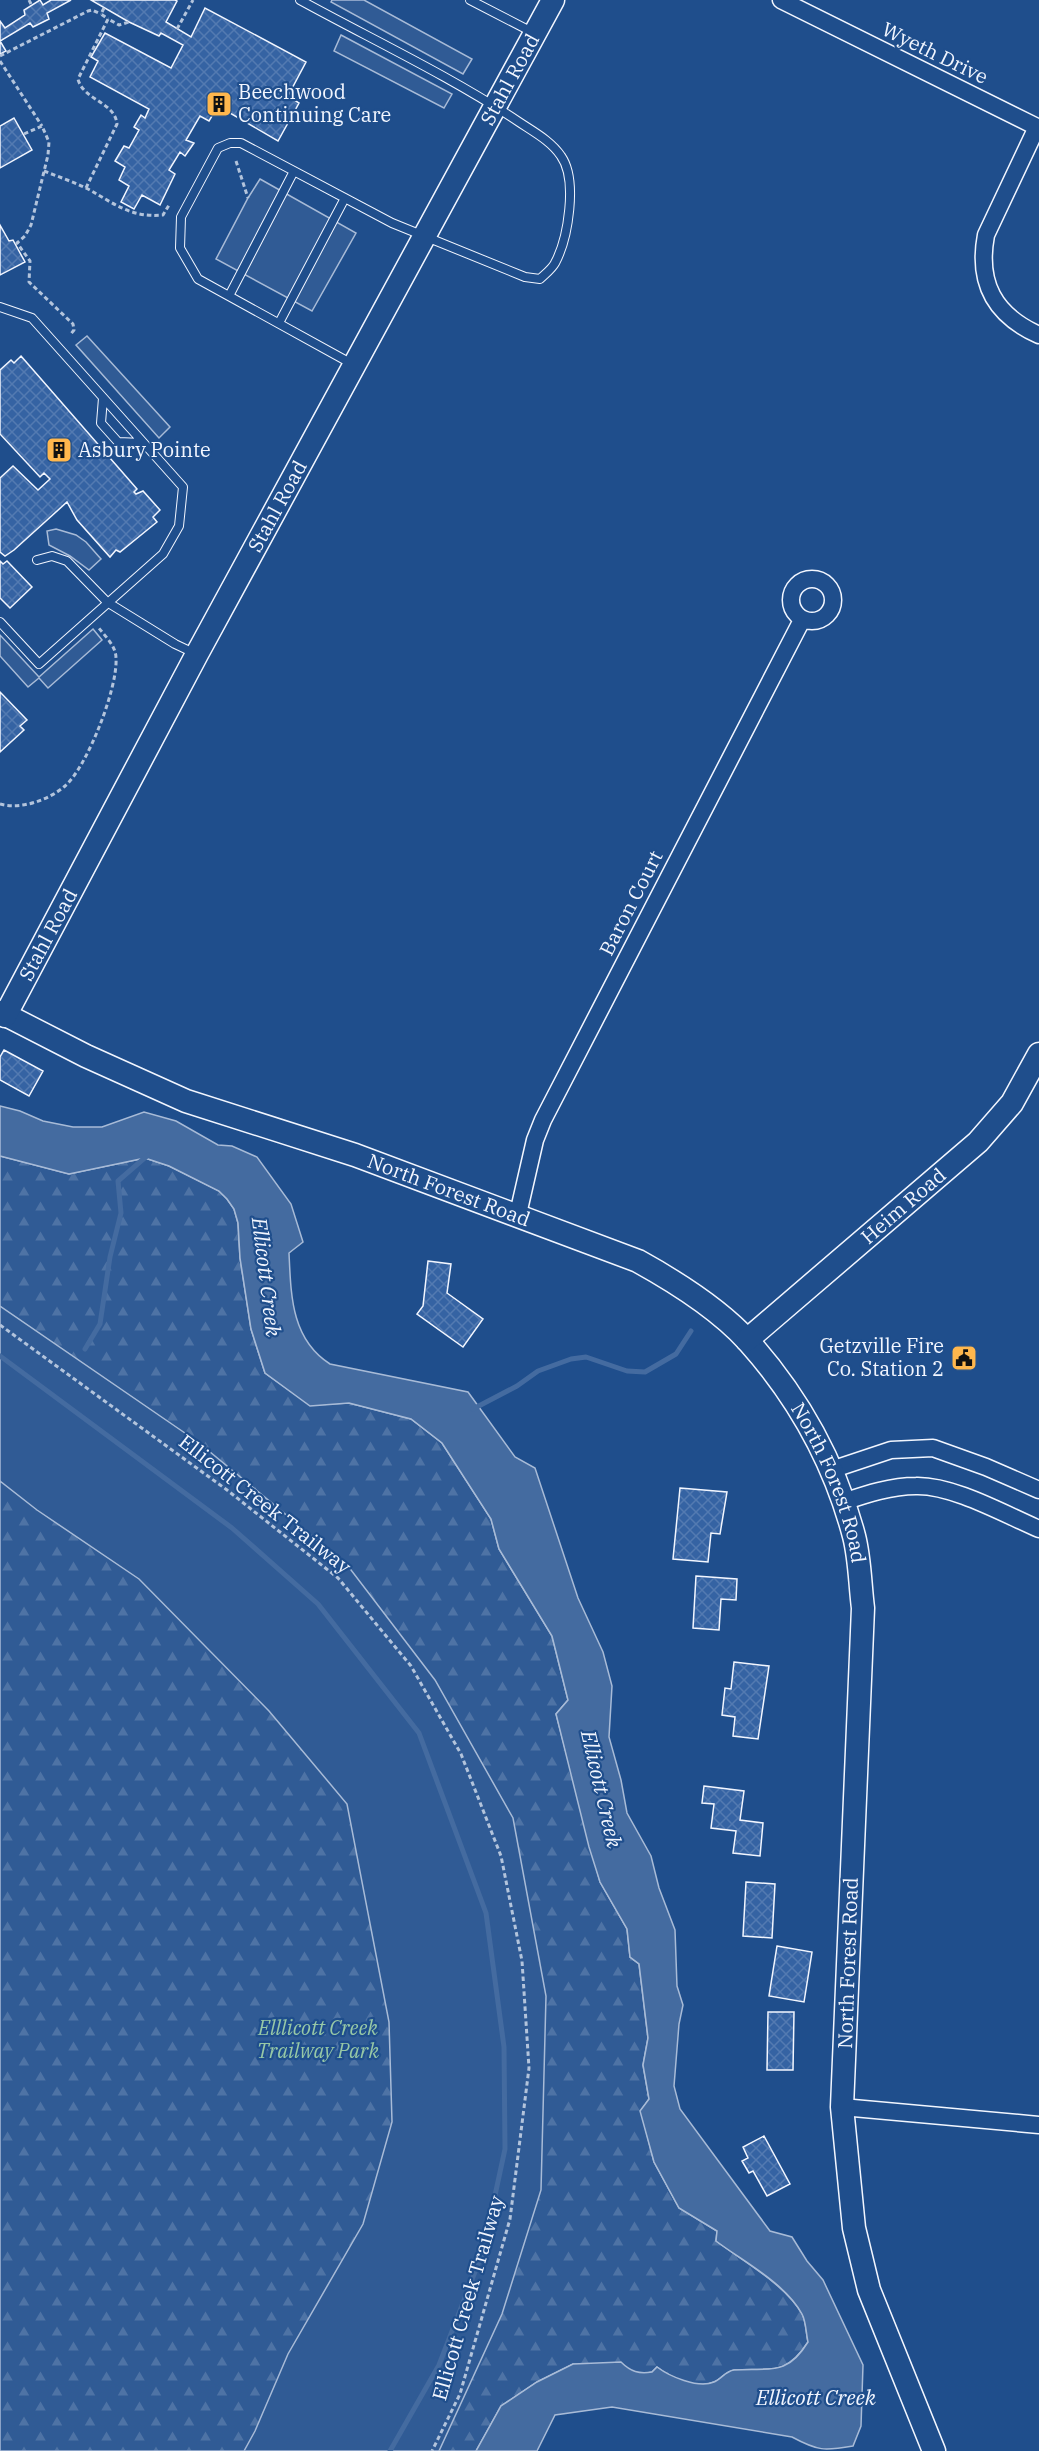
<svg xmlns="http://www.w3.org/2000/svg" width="1039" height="2451" font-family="'IBM Plex Serif',serif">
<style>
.built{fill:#305b95;stroke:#a8bbd7;stroke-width:1.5}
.forest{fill:url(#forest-firs);stroke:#a8bbd7;stroke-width:1.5}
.water{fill:#446ba0;stroke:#a8bbd7;stroke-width:1.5}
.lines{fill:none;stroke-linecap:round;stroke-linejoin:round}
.stream{stroke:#446ba0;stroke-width:5}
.building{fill:url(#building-cross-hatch);stroke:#f2f6ff;stroke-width:1.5}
.lane-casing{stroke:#f2f6ff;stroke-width:10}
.street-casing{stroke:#f2f6ff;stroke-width:19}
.secondary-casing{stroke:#f2f6ff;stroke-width:25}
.path{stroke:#b3c4dc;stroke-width:3;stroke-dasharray:4.5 3;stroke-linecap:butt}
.lane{stroke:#1f4e8c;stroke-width:8}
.street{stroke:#1f4e8c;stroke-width:16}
.secondary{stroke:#1f4e8c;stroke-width:22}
.labels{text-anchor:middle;stroke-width:4.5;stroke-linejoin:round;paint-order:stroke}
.street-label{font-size:20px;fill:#f2f6ff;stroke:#1f4e8c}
.poi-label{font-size:20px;fill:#f2f6ff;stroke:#1f4e8c;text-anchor:start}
.park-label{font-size:20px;font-style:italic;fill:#97c8a6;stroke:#1f4e8c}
.water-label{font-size:21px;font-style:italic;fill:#f2f6ff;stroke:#1f4e8c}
</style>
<defs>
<pattern id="forest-firs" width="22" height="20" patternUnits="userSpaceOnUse" patternTransform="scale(1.5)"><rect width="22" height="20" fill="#305b95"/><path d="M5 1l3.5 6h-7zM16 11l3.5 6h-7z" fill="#4e73a5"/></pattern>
<pattern id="building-cross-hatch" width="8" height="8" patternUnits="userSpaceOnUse" patternTransform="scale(1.5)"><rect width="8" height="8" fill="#3563a3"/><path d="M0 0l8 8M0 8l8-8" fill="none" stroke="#537ab1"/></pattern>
</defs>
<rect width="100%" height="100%" fill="#1f4e8c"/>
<path class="built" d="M 332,0 L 364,0 L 472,59 L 463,74 L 331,2 Z
M 341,35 L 452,94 L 444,108 L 334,51 Z
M 260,179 L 356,233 L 312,311 L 216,259 L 248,198 Z
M 87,336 L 170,427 L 159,438 L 76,345 Z
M 56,529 L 76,535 L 86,542 L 101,559 L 89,570 L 70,556 L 49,545 L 47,531 Z
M 93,629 L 102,640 L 48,688 L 39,678 L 28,687 L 0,656 L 0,635 L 39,677 Z
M 0,1164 L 306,1410 L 352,1408 L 631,2108 L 680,2219 L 779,2289 L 802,2286 L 802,2332 L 569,2360 L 490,2407 L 460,2451 L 0,2451 Z"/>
<path class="forest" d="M 0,1156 L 69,1174 L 145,1158 L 169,1166 L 219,1191 L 227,1199 L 234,1209 L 238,1223 L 240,1258 L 251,1329 L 265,1373 L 310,1405 L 349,1403 L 411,1419 L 442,1443 L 491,1519 L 499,1549 L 552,1636 L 568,1700 L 556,1714 L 600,1882 L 627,1929 L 630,1957 L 639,1964 L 648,2038 L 643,2065 L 649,2099 L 641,2111 L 654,2162 L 679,2208 L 717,2231 L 716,2241 C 743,2261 786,2285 802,2314 C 806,2321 806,2334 808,2342 C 785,2378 768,2367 734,2370 C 726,2371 721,2379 714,2382 C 697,2390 670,2377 657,2367 L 652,2372 L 642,2374 L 573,2364 L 537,2382 L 501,2406 L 476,2451 L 439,2451 L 502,2314 L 541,2190 L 546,1996 L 513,1818 L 435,1680 L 348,1566 L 198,1442 L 0,1306 Z
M 0,1481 L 37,1510 L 139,1579 L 269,1711 L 347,1804 L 389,2022 L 392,2122 L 363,2224 L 288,2354 L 255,2431 L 244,2451 L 0,2451 Z"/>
<path class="water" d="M 0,1106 L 20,1111 L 43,1121 L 73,1127 L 102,1127 L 144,1112 L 176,1121 L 218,1145 L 232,1146 L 257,1157 L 291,1204 L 303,1242 L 289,1253 C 291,1295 291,1339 330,1364 L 468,1392 L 515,1457 L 535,1468 L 578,1598 L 603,1652 L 612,1686 L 609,1737 L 621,1780 L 627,1813 L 651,1856 L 659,1888 L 675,1930 L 677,1986 L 683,2005 L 679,2024 L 674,2086 L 680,2109 L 770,2231 L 792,2237 L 807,2261 L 823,2280 L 863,2365 L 861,2426 L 853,2446 C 824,2451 818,2451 792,2437 L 612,2407 L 555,2415 L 537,2451 L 476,2451 L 501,2406 L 537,2382 L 573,2364 L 621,2362 C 631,2372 639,2374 652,2372 L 657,2367 C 669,2376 698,2389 714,2382 C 721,2379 726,2371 734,2370 C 768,2367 786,2378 808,2342 C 806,2333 806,2321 802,2314 C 785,2283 744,2262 716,2241 L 717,2231 L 679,2208 L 654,2162 L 640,2111 L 649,2099 L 643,2065 L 648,2038 L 639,1964 L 630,1957 L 627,1929 L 600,1882 L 589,1847 L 556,1714 L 568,1700 L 552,1636 L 499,1549 L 491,1519 L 442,1443 L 411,1419 L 349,1403 L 310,1406 L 265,1373 L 251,1329 L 240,1258 L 238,1223 L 234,1209 L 227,1199 L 219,1191 L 169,1166 L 145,1158 L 69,1174 L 0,1156 Z"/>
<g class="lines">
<path class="stream" d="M 85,1349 L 100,1324 L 110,1257 L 121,1213 L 118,1181 L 148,1155
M 0,1356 L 232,1528 L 318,1604 L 419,1733 L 486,1913 L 504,2047 L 505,2149 L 483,2251 L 439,2365 L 390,2451
M 473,1409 L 517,1386 L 538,1371 L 571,1359 L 586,1357 L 627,1371 L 645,1372 L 676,1354 L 691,1331"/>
</g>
<path class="building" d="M 40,0 L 43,5 L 51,0 L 71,0 L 47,13 L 49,19 L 33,27 L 30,23 L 0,41 L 6,51 L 0,54 L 0,21 L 5,28 L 25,15 L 24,10 Z
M 91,0 L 175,0 L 177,1 L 166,22 L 191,37 L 205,8 L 306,62 L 288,96 L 299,103 L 278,141 L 218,106 L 209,121 L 200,116 L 186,140 L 194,143 L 185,156 L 180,152 L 169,170 L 175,174 L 160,205 L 142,195 L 134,209 L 121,202 L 129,186 L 119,180 L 125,167 L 115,161 L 124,146 L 129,148 L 139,130 L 134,127 L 141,115 L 145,118 L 149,109 L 90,77 L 98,61 L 91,57 L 105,33 L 171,68 L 183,45 L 161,33 L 159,36 L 129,22 Z
M 14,118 L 32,150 L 0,168 L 0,126 Z
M 0,225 L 9,241 L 13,240 L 25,262 L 0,275 Z
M 21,356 L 137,489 L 134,492 L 136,494 L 143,491 L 160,510 L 153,517 L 157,522 L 120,552 L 116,550 L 110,557 L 77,520 L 67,502 L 14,550 L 5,556 L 0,552 L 0,478 L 13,466 L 38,490 L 50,479 L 44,473 L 40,477 L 0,434 L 0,370 L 11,360 L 14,363 Z
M 0,561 L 3,564 L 7,561 L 32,587 L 10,608 L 0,598 Z
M 0,692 L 27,720 L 20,726 L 24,730 L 0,752 Z
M 4,1050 L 43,1071 L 29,1096 L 0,1080 L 0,1057 Z
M 428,1261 L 451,1264 L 447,1293 L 483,1319 L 463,1347 L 417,1314 L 423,1306 Z
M 680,1488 L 727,1492 L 720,1534 L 711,1533 L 708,1562 L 673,1559 Z
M 696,1576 L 737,1579 L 736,1600 L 721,1599 L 719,1630 L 693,1628 Z
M 734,1662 L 769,1666 L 758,1739 L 733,1736 L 735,1717 L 722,1715 L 725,1688 L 731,1689 Z
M 704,1786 L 744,1791 L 740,1820 L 763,1823 L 760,1856 L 733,1853 L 736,1831 L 711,1828 L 714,1804 L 702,1803 Z
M 746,1882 L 775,1884 L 772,1938 L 743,1936 Z
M 777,1946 L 812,1952 L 804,2002 L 769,1996 Z
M 768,2012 L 794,2012 L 793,2070 L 767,2070 Z
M 764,2136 L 790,2184 L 767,2196 L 753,2171 L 749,2173 L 742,2161 L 748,2158 L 743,2147 Z"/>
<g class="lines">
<g class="lane-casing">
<path id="lane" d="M 300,0 C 373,40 450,76 519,122 C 534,132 551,141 561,156 C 578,180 568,239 555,263 C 552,269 545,274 540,279 L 525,277 L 392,223 L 241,143 L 230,143 L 218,148 L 181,217 L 180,248 L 198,279 L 354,365
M 470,0 L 534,33
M 229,296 L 294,171
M 0,307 L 32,318 L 183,487 L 179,526 L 163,554 L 39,664 L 0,622
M 279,323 L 345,198
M 103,398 L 101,423 L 118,442 L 143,443
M 37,560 L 52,556 L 67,561 L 107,602 L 175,644 L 196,654"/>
</g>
<g class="street-casing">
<path id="street" d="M 781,0 L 1039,128
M 1037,127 L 986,235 C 977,283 994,315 1039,335
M791 600a21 21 0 1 1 42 0a21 21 0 1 1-42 0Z
M 518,1214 L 535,1140 L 543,1120 L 802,620
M 831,1470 L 891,1450 L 933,1448 L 986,1467 L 1039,1490
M 843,1502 C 867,1494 891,1486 916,1486 C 953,1485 1004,1514 1039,1529
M 842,2107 L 1039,2125"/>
</g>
<g class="secondary-casing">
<g id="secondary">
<path id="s1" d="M 0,1012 L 86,1056 L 186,1101 L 355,1155 L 638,1261 C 676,1282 719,1309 748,1341 C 798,1397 835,1464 854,1536 C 860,1559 860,1585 863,1608 L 842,2107 L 854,2228 L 869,2290 L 934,2451"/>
<path id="s2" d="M 5,1016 L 197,654 L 553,0"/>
<path id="s3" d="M 747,1340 L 978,1142 L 1012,1103 L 1039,1054"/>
</g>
</g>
<path class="path" d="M 29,0 L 32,6
M 104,8 L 101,14 L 108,19
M 177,29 L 193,0
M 0,56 L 88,11 L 92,10 L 101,14
M 0,61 L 42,126
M 24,134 L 42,126 L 49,142 L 48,155 L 31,225 L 25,236 L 17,243 L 30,261 L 29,282 L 73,324 L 74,330 L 70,335
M 236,161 L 248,198
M 44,171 C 59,177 74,182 88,189 C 115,204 131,218 163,215 L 169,205
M 86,188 L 117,124 C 115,102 83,100 78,79 L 108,19 L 119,25 L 129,22
M 0,804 C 20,810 49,800 65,786 C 87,767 118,688 116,658 C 116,646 105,636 98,627
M 0,1325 L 227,1490 L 338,1578 L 411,1666 L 461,1754 L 501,1856 L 522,1961 L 529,2068 L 510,2219 L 460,2394 L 432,2451"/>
<use href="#lane" class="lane"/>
<use href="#street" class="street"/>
<use href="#secondary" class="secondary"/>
</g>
<defs>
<g id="building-square" transform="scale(1.35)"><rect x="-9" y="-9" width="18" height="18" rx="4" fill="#ffb74d" stroke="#1f4e8c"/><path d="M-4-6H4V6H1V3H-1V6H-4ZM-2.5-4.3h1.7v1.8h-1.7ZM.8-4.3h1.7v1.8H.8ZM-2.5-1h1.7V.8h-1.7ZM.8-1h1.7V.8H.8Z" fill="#111"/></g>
<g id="civic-square" transform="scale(1.35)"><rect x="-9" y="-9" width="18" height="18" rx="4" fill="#ffb74d" stroke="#1f4e8c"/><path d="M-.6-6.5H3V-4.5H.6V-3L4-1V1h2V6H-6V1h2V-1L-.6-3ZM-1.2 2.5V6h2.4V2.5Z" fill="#111"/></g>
</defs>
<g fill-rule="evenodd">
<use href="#building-square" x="219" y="104"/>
<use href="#building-square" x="59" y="450"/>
<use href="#civic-square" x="964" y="1358"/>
</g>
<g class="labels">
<g class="street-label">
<text transform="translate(935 53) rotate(26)" y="7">Wyeth Drive</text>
<text dy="7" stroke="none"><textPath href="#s2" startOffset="1064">Stahl Road</textPath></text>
<text dy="7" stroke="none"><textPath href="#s2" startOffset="578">Stahl Road</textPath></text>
<text transform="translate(631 903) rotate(-63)" y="7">Baron Court</text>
<text dy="7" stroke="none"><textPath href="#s2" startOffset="92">Stahl Road</textPath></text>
<text dy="7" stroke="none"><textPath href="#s1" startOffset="484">North Forest Road</textPath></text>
<text dy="7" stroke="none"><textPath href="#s3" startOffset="206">Heim Road</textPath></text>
<text dy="7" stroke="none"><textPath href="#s1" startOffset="988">North Forest Road</textPath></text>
<text transform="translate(265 1504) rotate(38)" y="7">Ellicott Creek Trailway</text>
<text transform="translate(848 1963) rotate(-88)" y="7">North Forest Road</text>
<text transform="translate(468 2298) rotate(-74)" y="7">Ellicott Creek Trailway</text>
</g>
<g class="poi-label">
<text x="238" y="99">Beechwood<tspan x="238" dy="23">Continuing Care</tspan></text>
<text x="78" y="457">Asbury Pointe</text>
<text x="944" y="1353" text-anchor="end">Getzville Fire<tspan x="944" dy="23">Co. Station 2</tspan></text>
</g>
<g class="park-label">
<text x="318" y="2035">Elllicott Creek<tspan x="318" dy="23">Trailway Park</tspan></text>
</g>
<g class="water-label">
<text transform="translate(266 1277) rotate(83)" y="7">Ellicott Creek</text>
<text transform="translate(601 1789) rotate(77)" y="7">Ellicott Creek</text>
<text x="816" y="2405">Ellicott Creek</text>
</g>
</g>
</svg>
